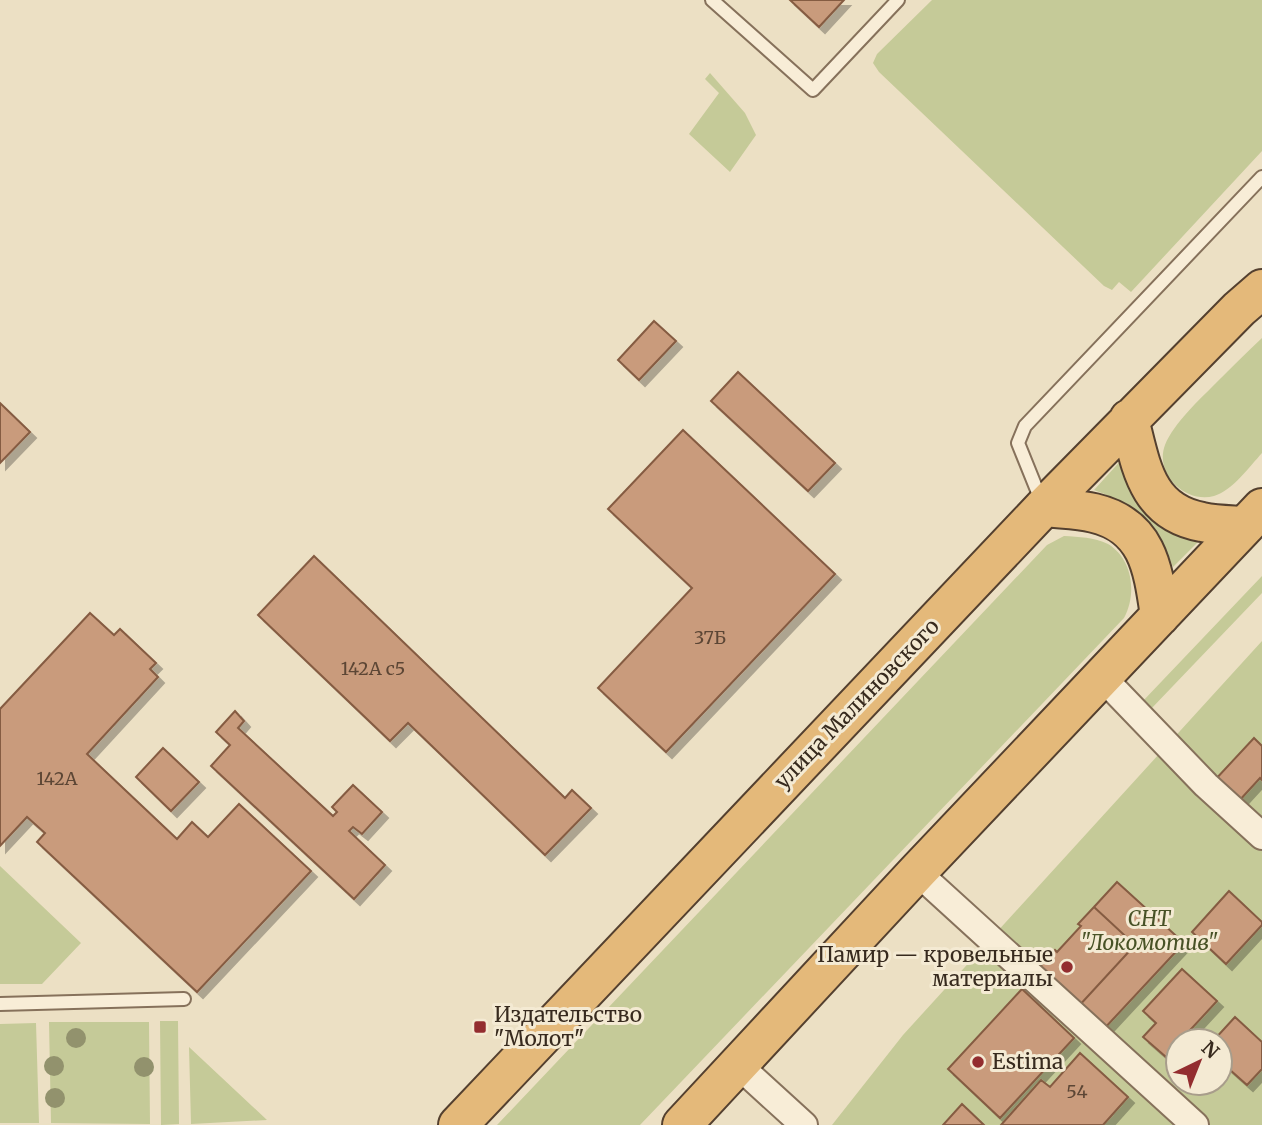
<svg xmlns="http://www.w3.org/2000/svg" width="1262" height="1125" font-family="Merriweather,serif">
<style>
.green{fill:#c5ca98;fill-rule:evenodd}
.building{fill:#c99b7b;stroke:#855b42;stroke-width:2;filter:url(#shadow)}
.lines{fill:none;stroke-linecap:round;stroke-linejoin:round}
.service-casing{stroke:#86715b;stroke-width:16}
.minor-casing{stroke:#86715b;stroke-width:30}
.trunk-casing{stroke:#54402f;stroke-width:42}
.service{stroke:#f8edd7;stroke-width:12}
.minor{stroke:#f8edd7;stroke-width:26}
.trunk{stroke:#e4b97a;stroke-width:38}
.tree{fill:#92926d}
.poi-dot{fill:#932d2f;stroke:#f4ead3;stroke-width:2.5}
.labels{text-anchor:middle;stroke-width:6;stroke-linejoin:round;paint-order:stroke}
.number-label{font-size:18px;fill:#5c4635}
.street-label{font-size:21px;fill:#372a1e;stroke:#f4ead3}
.park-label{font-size:21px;font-style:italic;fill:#485226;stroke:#f4ead3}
.poi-label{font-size:21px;fill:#372a1e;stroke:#f4ead3;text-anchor:start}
</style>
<defs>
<filter id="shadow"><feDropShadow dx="6" dy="6" stdDeviation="0" flood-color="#0004"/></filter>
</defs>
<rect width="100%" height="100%" fill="#ece0c4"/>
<path class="green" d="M 932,0 L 1262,0 L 1262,151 L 1131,292 L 1119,282 L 1112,290 L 1104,286 L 879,72 L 873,63 L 877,54 Z
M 710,73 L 745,113 L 756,135 L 730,172 L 689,134 L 719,93 L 705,79 Z
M 1262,338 L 1262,453 C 1250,466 1232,491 1214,496 C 1186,504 1154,474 1165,445 C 1174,423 1199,400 1216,383 C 1231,368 1246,353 1262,338 Z
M 1125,456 L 1204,536 L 1173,567 C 1169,558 1166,548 1162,540 C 1148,516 1119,499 1094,490 Z
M 1064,536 C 1079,537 1094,537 1108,544 C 1133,559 1137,594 1124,618 L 640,1125 L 497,1125 L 1047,545 Z
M 1262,576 L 1262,593 L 1150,710 L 1142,702 Z
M 1262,641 L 1262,1125 L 832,1125 L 903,1035 ZM 1178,1041 L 1220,1041 L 1220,1083 L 1178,1083 Z
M 0,866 L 81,943 L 42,984 L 0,984 Z
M 160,1021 L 178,1021 L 179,1124 L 161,1125 Z
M 49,1022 L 149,1022 L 150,1124 L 51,1123 Z
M 36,1023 L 39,1123 L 0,1123 L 0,1024 Z
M 189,1047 L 267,1120 L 191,1124 Z"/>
<path class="building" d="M 790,0 L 844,0 L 819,27 Z
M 654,321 L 676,341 L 639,380 L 618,360 Z
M 738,372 L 835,463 L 808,491 L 711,401 Z
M 0,403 L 30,432 L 0,463 Z
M 683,430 L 835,574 L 666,752 L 598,688 L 692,588 L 608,509 Z
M 314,556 L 565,798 L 572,790 L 591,808 L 545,855 L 408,723 L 390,741 L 258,615 Z
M 90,613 L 114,635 L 120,629 L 156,663 L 150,669 L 158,677 L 87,754 L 177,839 L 192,822 L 208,837 L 239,804 L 311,871 L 197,992 L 37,842 L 45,833 L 27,817 L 0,846 L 0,709 Z
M 235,711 L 244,721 L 238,728 L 333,816 L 337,812 L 332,807 L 353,785 L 382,812 L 362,834 L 353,827 L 349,831 L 385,865 L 354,899 L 211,766 L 230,745 L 216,732 Z
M 1254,738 L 1262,746 L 1262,780 L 1260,778 L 1238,802 L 1214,781 Z
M 163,748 L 199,782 L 171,811 L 136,777 Z
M 1117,882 L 1184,943 L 1102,1031 L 1077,1008 L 1135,945 L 1094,907 Z
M 1229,891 L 1262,922 L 1262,925 L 1226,964 L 1192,932 Z
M 1094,907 L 1135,945 L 1077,1008 L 1036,971 L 1055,950 L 1057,952 L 1081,926 L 1078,924 Z
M 1182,969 L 1217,1001 L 1180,1041 L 1178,1041 L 1178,1044 L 1166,1057 L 1143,1037 L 1156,1023 L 1143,1011 Z
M 1022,989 L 1074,1038 L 1000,1118 L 948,1069 Z
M 1235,1017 L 1262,1042 L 1262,1069 L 1247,1085 L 1220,1061 L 1220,1041 L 1213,1041 Z
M 1080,1053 L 1128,1097 L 1103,1125 L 1001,1125 L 1041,1080 L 1050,1087 Z
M 962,1104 L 984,1125 L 943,1125 Z"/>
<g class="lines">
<g class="service-casing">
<path id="service" d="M 712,0 L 813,90 L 898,0
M 1041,500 L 1018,443 L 1025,426 L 1262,177
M 0,1004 L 184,999"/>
</g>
<g class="minor-casing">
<path id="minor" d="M 1102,677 L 1206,785 L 1262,836
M 917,872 L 1195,1125
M 738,1065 L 804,1125"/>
</g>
<g class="trunk-casing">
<path id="trunk" d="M 1129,419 C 1141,465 1146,512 1202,522 C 1216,525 1231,525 1245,526
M 1044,507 C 1060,509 1078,509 1094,513 C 1148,526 1153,568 1160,616
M 458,1125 L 1044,507 L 1239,309 L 1262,289
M 682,1125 L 917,872 L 1262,508"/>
</g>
<use href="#service" class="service"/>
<use href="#minor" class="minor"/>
<use href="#trunk" class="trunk"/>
</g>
<g class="tree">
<circle cx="76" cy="1038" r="10"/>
<circle cx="54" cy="1066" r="10"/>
<circle cx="144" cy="1067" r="10"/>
<circle cx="55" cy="1098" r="10"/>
</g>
<g class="poi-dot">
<circle cx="1067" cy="967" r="7"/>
<rect x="473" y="1020" width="14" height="14" rx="3.5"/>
<circle cx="978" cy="1062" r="7"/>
</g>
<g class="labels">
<g class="number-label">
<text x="710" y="644">37Б</text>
<text x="373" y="675">142А с5</text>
<text x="57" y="785">142А</text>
<text x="1077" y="1098">54</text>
</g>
<g class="street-label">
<text transform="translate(857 704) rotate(-46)" y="7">улица Малиновского</text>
</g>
<g class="park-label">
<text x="1149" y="926">СНТ<tspan x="1149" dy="24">"Локомотив"</tspan></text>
</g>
<g class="poi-label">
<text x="1053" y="962" text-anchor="end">Памир — кровельные<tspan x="1053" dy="24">материалы</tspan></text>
<text x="494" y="1022">Издательство<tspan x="494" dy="24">"Молот"</tspan></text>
<text x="992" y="1069">Estima</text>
</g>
</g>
<g transform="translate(1199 1062) rotate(43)"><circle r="33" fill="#f4ead3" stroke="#a89d8b" stroke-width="2"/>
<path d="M0-5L12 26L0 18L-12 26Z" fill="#932d2f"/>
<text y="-10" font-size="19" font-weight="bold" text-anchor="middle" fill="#372a1e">N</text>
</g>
</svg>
